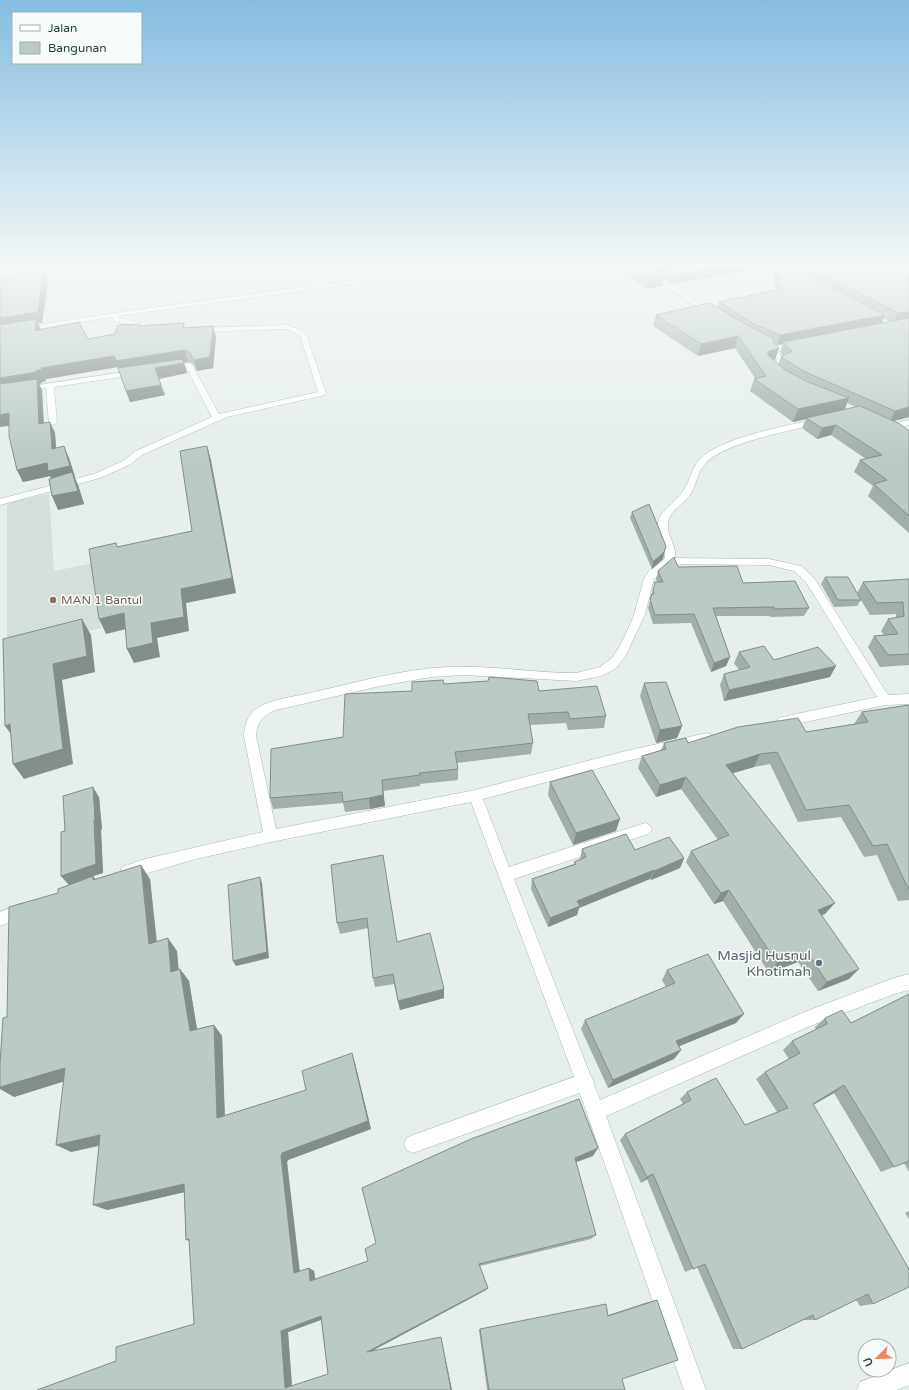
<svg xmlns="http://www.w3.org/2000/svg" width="909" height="1390" font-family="'Varela Round',sans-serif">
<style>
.built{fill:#d4dfda}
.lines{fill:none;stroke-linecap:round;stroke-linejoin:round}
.lane-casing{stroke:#a8b8b2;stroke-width:1}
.street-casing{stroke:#a8b8b2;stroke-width:1}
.lane{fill:#fff;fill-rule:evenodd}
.street{fill:#fff;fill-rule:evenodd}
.wall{fill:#a1aea9;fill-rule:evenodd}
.shaded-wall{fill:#838d89}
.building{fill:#bbcac4;stroke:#838d89;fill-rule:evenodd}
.education-dot{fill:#8d6e63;stroke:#f7fbf9;stroke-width:1.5}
.worship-dot{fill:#6b7280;stroke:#f7fbf9;stroke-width:1.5}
.labels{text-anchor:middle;stroke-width:3;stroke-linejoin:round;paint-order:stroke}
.education-label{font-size:12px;fill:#785e54;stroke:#f7fbf9;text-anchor:start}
.near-worship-label{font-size:14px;fill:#5b616d;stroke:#f7fbf9;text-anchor:end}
</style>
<rect width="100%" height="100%" fill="#e6efeb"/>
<path class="built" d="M 49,494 L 54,571 L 94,563 L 101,628 L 7,651 L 7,502 Z"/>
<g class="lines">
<g class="lane-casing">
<path id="lane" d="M 585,1073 L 591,1076 L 594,1082 L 591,1088 L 585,1091 L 413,1153 L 407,1150 L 404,1144 L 407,1138 L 413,1135 Z"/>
</g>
<g class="street-casing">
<path id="street" d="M 469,264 L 486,264 L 483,266 L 118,316 L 119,318 L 162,327 L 163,328 L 160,330 L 114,321 L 112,317 L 0,335 L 0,331 L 114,313 Z
M 631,264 L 638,264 L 716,314 L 711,315 Z
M 286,325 L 296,328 L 306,334 L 326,393 L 325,395 L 227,417 L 142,455 L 129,465 L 100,478 L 0,505 L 0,499 L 94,474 L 123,461 L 136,451 L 212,417 L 186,367 L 169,369 L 165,367 L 166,365 L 191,363 L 219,414 L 318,392 L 300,335 L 286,329 L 198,332 L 195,330 L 198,328 Z
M 766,343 C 771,342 777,345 780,349 L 778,353 L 787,361 L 774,367 L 777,371 L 776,373 L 770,373 L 765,366 L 778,360 L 770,353 L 772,350 L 766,347 Z
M 137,370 L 141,372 L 140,374 L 54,387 L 57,423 L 53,425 L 49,423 L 46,388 L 0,395 L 0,391 Z
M 820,419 L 823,419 L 823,423 C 794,430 724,442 705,464 C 697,473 696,487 689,497 C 682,505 670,511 668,522 C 666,535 677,545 675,558 L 769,559 L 801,566 L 814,578 L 888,695 L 909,694 L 909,704 L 885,705 L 782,727 L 778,725 L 776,722 L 778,719 L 782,717 L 877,697 L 806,582 L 794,571 L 769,565 L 672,564 L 654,579 L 645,614 L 625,657 L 615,669 L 601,676 L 576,681 L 464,675 L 431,677 L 380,686 L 276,710 C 263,715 257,722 256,736 L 276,829 L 475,790 L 626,751 L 707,733 L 711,734 L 713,738 L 711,742 L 707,743 L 626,761 L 483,799 L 509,867 L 645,823 L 650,825 L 652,829 L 650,833 L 645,835 L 514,879 L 600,1100 L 807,1011 L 894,978 L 909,974 L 909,990 L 894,994 L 810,1026 L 606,1116 L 706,1390 L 684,1390 L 576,1082 L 471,802 L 271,842 L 196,859 L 127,879 L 122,877 L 120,872 L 122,867 L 145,859 L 263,832 L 244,736 C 244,726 248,715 256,709 C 272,698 296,697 314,692 C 358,682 403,669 448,667 C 491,665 533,673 576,673 L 600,667 L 612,658 L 620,646 L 633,618 L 644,579 L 649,571 L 664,560 C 669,547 656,536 658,522 C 661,510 674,503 681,494 C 690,484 690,469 700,459 C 722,437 788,425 820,419 Z
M 909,420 L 909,425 L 890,429 L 880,424 L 884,422 L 891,424 Z
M 23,903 L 28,905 L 30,910 L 28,915 L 0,926 L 0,912 Z
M 909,1363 L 909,1385 L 896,1390 L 857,1390 L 860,1382 Z"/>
</g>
<use href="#lane" class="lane"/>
<use href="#street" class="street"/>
</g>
<path class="wall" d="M 611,264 L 909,264 L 909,267 L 908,269 L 909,417 L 893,421 L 909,431 L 909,533 L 868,496 L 873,486 L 854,472 L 860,460 L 866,459 L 831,435 L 817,439 L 802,428 L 806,419 L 793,422 L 750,391 L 754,379 L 755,378 L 735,348 L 698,356 L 653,326 L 656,315 L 718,307 L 719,302 L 776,290 L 772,267 L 672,284 L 664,279 L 665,272 L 659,273 L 662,286 L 646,289 ZM 884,318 L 890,322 L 881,324 ZM 783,344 L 780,352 L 783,356 L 781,357 L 778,364 L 774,360 L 775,360 L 777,345 ZM 847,403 L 856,407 L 845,409 Z
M 48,281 L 42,323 L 38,323 L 41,330 L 88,339 L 115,334 L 140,324 L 141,326 L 184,323 L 185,328 L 213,326 L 216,337 L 213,368 L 197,371 L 193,364 L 188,362 L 184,362 L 187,373 L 159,379 L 165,395 L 130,402 L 118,367 L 46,379 L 46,381 L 42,382 L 42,383 L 39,384 L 42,390 L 44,423 L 50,422 L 55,433 L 56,448 L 69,458 L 75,477 L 75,478 L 78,485 L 84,504 L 58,510 L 51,478 L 50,476 L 23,482 L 17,470 L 9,425 Z
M 632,512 L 666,546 L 663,559 L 652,569 L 630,518 Z
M 678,567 L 743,583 L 809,608 L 804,616 L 770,617 L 770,616 L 716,616 L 730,657 L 726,666 L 711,672 L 691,623 L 653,624 L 648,608 L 655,582 L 657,582 L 656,579 L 658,571 Z
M 825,577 L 857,593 L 863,582 L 909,579 L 909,665 L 880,667 L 868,647 L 874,636 L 884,635 L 881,631 L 888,619 L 896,618 L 896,614 L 870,615 L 861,600 L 857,606 L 834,607 L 821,584 Z
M 739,652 L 774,660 L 830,677 L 724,701 L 720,685 L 724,674 L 739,670 L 734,663 Z
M 644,683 L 682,726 L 677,738 L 656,743 L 640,696 Z
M 444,684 L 539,691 L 606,716 L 604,728 L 568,730 L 566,723 L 530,725 L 533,743 L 531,754 L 457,763 L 458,769 L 458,780 L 420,784 L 420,786 L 383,791 L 385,806 L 370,809 L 345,812 L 343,803 L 273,809 L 270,798 L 343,737 L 412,691 Z
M 909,705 L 909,900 L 898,901 L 877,855 L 864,857 L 841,817 L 798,822 L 770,764 L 754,767 L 733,773 L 825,914 L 822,915 L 849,979 L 818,991 L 798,962 L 769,973 L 723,901 L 714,904 L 686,862 L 691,851 L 718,840 L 681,789 L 656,797 L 638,768 L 642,756 L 661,750 L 664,743 L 688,743 L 806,732 L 854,724 L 862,712 Z
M 550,782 L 616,831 L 573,845 L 548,795 Z
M 99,797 L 102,829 L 101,830 L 103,873 L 93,876 L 95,879 L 150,879 L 157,942 L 177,951 L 178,970 L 180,969 L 189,981 L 197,1029 L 214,1025 L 222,1036 L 225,1116 L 306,1090 L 355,1063 L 371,1129 L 288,1160 L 287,1162 L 300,1271 L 309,1268 L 314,1271 L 315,1279 L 368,1261 L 376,1243 L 362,1188 L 593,1156 L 576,1162 L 596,1235 L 591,1239 L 480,1266 L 488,1288 L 486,1290 L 372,1351 L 441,1338 L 452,1390 L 37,1390 L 116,1361 L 194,1324 L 189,1241 L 186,1240 L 184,1192 L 107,1210 L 99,1146 L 71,1152 L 64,1081 L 14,1097 L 7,1017 L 58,893 L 69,885 L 61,876 L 65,831 ZM 321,1320 L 328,1374 L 292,1386 L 288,1332 Z
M 582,849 L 635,850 L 684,858 L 680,868 L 651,880 L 650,879 L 579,908 L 577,915 L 548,927 L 531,889 L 532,879 L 574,864 L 574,862 L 580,859 Z
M 331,865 L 397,942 L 444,998 L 400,1010 L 394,984 L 375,987 L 373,978 L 368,928 L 340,934 L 337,923 Z
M 667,970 L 736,1023 L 679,1046 L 681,1050 L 674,1059 L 608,1088 L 581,1029 L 585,1020 L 666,987 L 662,980 Z
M 909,994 L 909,1172 L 904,1163 L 881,1172 L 834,1093 L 813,1105 L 873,1304 L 860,1306 L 856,1300 L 815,1320 L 803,1320 L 742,1349 L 733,1349 L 697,1267 L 685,1272 L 647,1179 L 641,1183 L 620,1140 L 625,1134 L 683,1104 L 680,1099 L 687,1092 L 745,1125 L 777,1112 L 756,1079 L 765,1072 L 789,1059 L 783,1050 L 792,1041 L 816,1030 L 815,1027 L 825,1018 L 851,1023 Z
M 909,1211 L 909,1219 L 905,1213 Z
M 657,1300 L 622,1379 L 625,1390 L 487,1390 L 479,1330 L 480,1329 L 608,1315 L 648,1302 Z"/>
<path class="shaded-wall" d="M 658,264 L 711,264 L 666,269 L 665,272 L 656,273 Z
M 736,264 L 773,264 L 772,267 L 672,284 L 674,274 Z
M 44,271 L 48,281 L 42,323 L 38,323 L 41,330 L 39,342 L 0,329 L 0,318 Z
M 664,276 L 662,286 L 646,289 L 648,279 Z
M 909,312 L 909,321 L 893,323 L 898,313 Z
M 885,315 L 881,325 L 783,342 L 783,344 L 777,345 L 780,335 Z
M 213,326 L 216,337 L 213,368 L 197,371 L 194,360 Z
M 738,336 L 735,348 L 698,356 L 701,344 Z
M 779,348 L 775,360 L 764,365 L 768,352 Z
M 185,350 L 188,362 L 120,372 L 118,367 L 46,379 L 46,381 L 42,382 L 42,383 L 39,384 L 42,390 L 44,435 L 0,390 L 0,378 L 37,370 L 41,368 L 114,356 Z
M 184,363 L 187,373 L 158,379 L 155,368 Z
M 161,385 L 165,395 L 130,402 L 126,391 Z
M 849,398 L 844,411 L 806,418 L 806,419 L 793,422 L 798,409 Z
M 909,407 L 909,417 L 890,422 L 895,411 Z
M 9,413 L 15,425 L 0,427 L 0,415 Z
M 50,422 L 55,433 L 57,461 L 52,449 Z
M 836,425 L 831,435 L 817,439 L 822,428 Z
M 64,446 L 69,458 L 75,477 L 75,478 L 78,485 L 84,504 L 58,510 L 52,496 L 54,483 L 50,476 L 23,482 L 17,470 Z
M 207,446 L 211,460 L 236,593 L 186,603 L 189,631 L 157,638 L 160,657 L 134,663 L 127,649 L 151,623 L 181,589 L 232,578 Z
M 664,552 L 663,559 L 652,569 L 653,562 Z
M 124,613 L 130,628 L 106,634 L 99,619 Z
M 82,619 L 91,635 L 95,672 L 62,680 L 73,764 L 24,779 L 13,764 L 53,664 Z
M 730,657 L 726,666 L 711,672 L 714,663 Z
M 836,666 L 830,677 L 724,701 L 729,690 Z
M 10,724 L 16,741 L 5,726 Z
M 682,726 L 677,738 L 656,743 L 660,730 Z
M 760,754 L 754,767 L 720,777 L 726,765 Z
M 686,777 L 681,789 L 656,797 L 660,785 Z
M 382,780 L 385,806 L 370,809 L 369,798 Z
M 93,787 L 99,797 L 102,829 L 101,830 L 103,873 L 93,876 L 104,890 L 69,885 L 61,876 Z
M 620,819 L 616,831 L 573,845 L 576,833 Z
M 684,858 L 680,868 L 651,880 L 654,871 Z
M 141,865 L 150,879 L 158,956 L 149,944 Z
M 654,870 L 650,879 L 579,908 L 577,915 L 548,927 L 550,918 L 577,901 Z
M 260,877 L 262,883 L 269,958 L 236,966 L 233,961 Z
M 729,890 L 723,901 L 714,904 L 721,893 Z
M 835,903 L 825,914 L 809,920 L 818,910 Z
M 168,938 L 177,951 L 180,984 L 171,972 Z
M 807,952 L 798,962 L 769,973 L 777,963 Z
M 180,969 L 189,981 L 199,1041 L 190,1031 Z
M 859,969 L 849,979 L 818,991 L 827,982 Z
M 444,989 L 444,998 L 400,1010 L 398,1001 Z
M 744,1014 L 736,1023 L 670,1050 L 676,1041 Z
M 214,1025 L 222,1036 L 225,1127 L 217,1118 Z
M 681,1050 L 674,1059 L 608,1088 L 613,1080 Z
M 352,1053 L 355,1063 L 371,1129 L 288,1160 L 287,1162 L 300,1276 L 294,1273 L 281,1156 Z
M 65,1068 L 78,1077 L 14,1097 L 0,1089 L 0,1087 Z
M 844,1085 L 834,1093 L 802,1111 L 813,1104 Z
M 100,1135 L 113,1142 L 71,1152 L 56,1145 Z
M 598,1148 L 593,1156 L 571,1164 L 575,1158 Z
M 653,1174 L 647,1179 L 641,1183 L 647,1177 Z
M 184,1184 L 194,1190 L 107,1210 L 93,1205 Z
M 309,1268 L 314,1271 L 316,1283 L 310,1281 Z
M 488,1288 L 486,1290 L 370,1352 L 367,1352 Z
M 321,1316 L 326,1318 L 288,1332 L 292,1387 L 285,1388 L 281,1331 Z
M 441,1337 L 441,1338 L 452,1390 L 451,1390 Z"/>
<path class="building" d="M 626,264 L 645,264 L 664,276 L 648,279 Z
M 694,264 L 736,264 L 674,274 L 666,269 Z
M 776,264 L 787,264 L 885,315 L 780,335 L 752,323 L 719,302 L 781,289 Z
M 802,264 L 909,264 L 909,266 L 907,269 L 909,270 L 909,312 L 898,313 Z
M 44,271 L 38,312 L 0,318 L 0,276 Z
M 710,303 L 747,325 L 774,339 L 773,342 L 779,348 L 768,352 L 768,355 L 785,370 L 808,382 L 849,398 L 798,409 L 754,379 L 766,376 L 738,336 L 701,344 L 656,315 Z
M 909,318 L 909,407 L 895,411 L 803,371 L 781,357 L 792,351 L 783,342 Z
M 36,319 L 35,331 L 79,322 L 88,339 L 115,334 L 118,325 L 140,324 L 140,326 L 184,323 L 183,328 L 213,326 L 210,357 L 194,360 L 190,353 L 185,350 L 116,361 L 114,356 L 41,368 L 42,370 L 37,370 L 37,372 L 0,378 L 0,325 Z
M 182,359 L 184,363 L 155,368 L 161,385 L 126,391 L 118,368 Z
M 37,379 L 39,424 L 50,422 L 52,449 L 64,446 L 70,466 L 48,471 L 47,463 L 17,470 L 9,436 L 9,413 L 0,415 L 0,384 Z
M 860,406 L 900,424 L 909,431 L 909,516 L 874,484 L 887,480 L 860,460 L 882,455 L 836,425 L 822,428 L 806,418 Z
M 207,446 L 232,578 L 181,589 L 184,617 L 151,623 L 153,643 L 127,649 L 124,613 L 99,619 L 89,549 L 116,543 L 117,547 L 192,531 L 180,451 Z
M 72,472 L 78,491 L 52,496 L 49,479 Z
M 649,504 L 666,546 L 664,552 L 653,562 L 632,512 Z
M 674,557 L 678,567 L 737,566 L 743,583 L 795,581 L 809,608 L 774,609 L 774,607 L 713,608 L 730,657 L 714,663 L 694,614 L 655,615 L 650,599 L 652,594 L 654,594 L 653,590 L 655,582 L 663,582 L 658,571 Z
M 825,577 L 848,577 L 861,600 L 838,600 Z
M 909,579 L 909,654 L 888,655 L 874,636 L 898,634 L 888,619 L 904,616 L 903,602 L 877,603 L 863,582 Z
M 82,619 L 87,656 L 53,664 L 63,749 L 13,764 L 10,724 L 5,726 L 3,639 Z
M 764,646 L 774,660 L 818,647 L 836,666 L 729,690 L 724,674 L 750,667 L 739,652 Z
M 489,677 L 537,681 L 539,691 L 597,686 L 606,716 L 570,719 L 568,712 L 528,714 L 533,743 L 455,752 L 458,769 L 419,773 L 420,775 L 382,780 L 383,795 L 369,798 L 343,802 L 342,792 L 270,798 L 271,749 L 343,737 L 345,694 L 412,691 L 412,682 L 443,680 L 444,684 L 488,681 Z
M 666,682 L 682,726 L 660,730 L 644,683 Z
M 909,705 L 909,890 L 887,844 L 873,846 L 849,805 L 806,810 L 777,752 L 760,754 L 726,765 L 835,903 L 818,910 L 859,969 L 827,982 L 807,952 L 777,963 L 729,890 L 721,893 L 691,851 L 729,835 L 686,777 L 660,785 L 642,756 L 666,749 L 664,743 L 686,738 L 688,743 L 738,727 L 798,718 L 806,732 L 868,722 L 862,712 Z
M 592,770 L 620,819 L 576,833 L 550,782 Z
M 93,787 L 95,820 L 94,820 L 96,864 L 61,876 L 61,832 L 65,831 L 63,796 Z
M 626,834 L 635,850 L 669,837 L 684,858 L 654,871 L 654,870 L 577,901 L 580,906 L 550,918 L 532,879 L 576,864 L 574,862 L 586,857 L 582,849 Z
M 383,855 L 397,942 L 430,933 L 444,989 L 398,1001 L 393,974 L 373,978 L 367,918 L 337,923 L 331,865 Z
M 141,865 L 149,944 L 168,938 L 171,972 L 180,969 L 190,1031 L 214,1025 L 217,1118 L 306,1090 L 302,1071 L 352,1053 L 368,1121 L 282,1153 L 281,1156 L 294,1273 L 309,1268 L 310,1281 L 368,1261 L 365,1249 L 376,1243 L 362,1188 L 471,1139 L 579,1099 L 598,1148 L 575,1158 L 596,1235 L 479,1264 L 488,1288 L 367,1352 L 441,1337 L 451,1390 L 37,1390 L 116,1361 L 116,1347 L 194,1324 L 189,1239 L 186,1240 L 184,1184 L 93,1205 L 100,1135 L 56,1145 L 65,1068 L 0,1087 L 0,1063 L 3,1018 L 7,1017 L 9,907 L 58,893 L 58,889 L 93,876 L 93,880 ZM 321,1316 L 328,1374 L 285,1388 L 281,1331 Z
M 260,877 L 267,952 L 233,961 L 228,885 Z
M 708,954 L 744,1014 L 676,1041 L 681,1050 L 613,1080 L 585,1020 L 675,983 L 667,970 Z
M 909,994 L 909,1161 L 894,1167 L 844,1085 L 813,1104 L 909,1269 L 909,1287 L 873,1304 L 868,1294 L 815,1320 L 813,1315 L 742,1349 L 705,1264 L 693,1269 L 653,1174 L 647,1177 L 625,1134 L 691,1100 L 687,1092 L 716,1078 L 745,1125 L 788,1108 L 765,1072 L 800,1053 L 792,1041 L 827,1024 L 825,1018 L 836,1013 L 842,1010 L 851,1023 Z
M 657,1300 L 678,1360 L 622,1379 L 625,1390 L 489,1390 L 480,1329 L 606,1304 L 608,1316 Z"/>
<linearGradient id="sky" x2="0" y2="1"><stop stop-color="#84bce0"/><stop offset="0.58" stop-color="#f4f8f6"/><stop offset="1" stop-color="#f4f8f6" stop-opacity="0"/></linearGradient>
<rect width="909" height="459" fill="url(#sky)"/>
<circle class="education-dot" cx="53" cy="600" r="4"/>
<circle class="worship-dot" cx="819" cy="963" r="4"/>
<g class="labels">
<g class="education-label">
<text x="61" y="604">MAN 1 Bantul</text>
</g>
<g class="near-worship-label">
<text x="811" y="960">Masjid Husnul<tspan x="811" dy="16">Khotimah</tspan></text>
</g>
</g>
<rect x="12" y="12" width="130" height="52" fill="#f7fbf9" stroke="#a3b1ad"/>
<rect x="20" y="25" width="20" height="6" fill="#ffffff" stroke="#a3b1ad"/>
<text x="48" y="32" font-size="12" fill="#24423a">Jalan</text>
<rect x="20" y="42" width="20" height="12" fill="#bbcac4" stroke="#a3b1ad"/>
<text x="48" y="52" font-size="12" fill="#24423a">Bangunan</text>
<g transform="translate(877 1358) rotate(246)"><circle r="19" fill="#f7fbf9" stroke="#a3b1ad"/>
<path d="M0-3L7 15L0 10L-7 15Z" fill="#f4845f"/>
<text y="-6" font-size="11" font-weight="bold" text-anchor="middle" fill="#24423a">U</text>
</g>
</svg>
